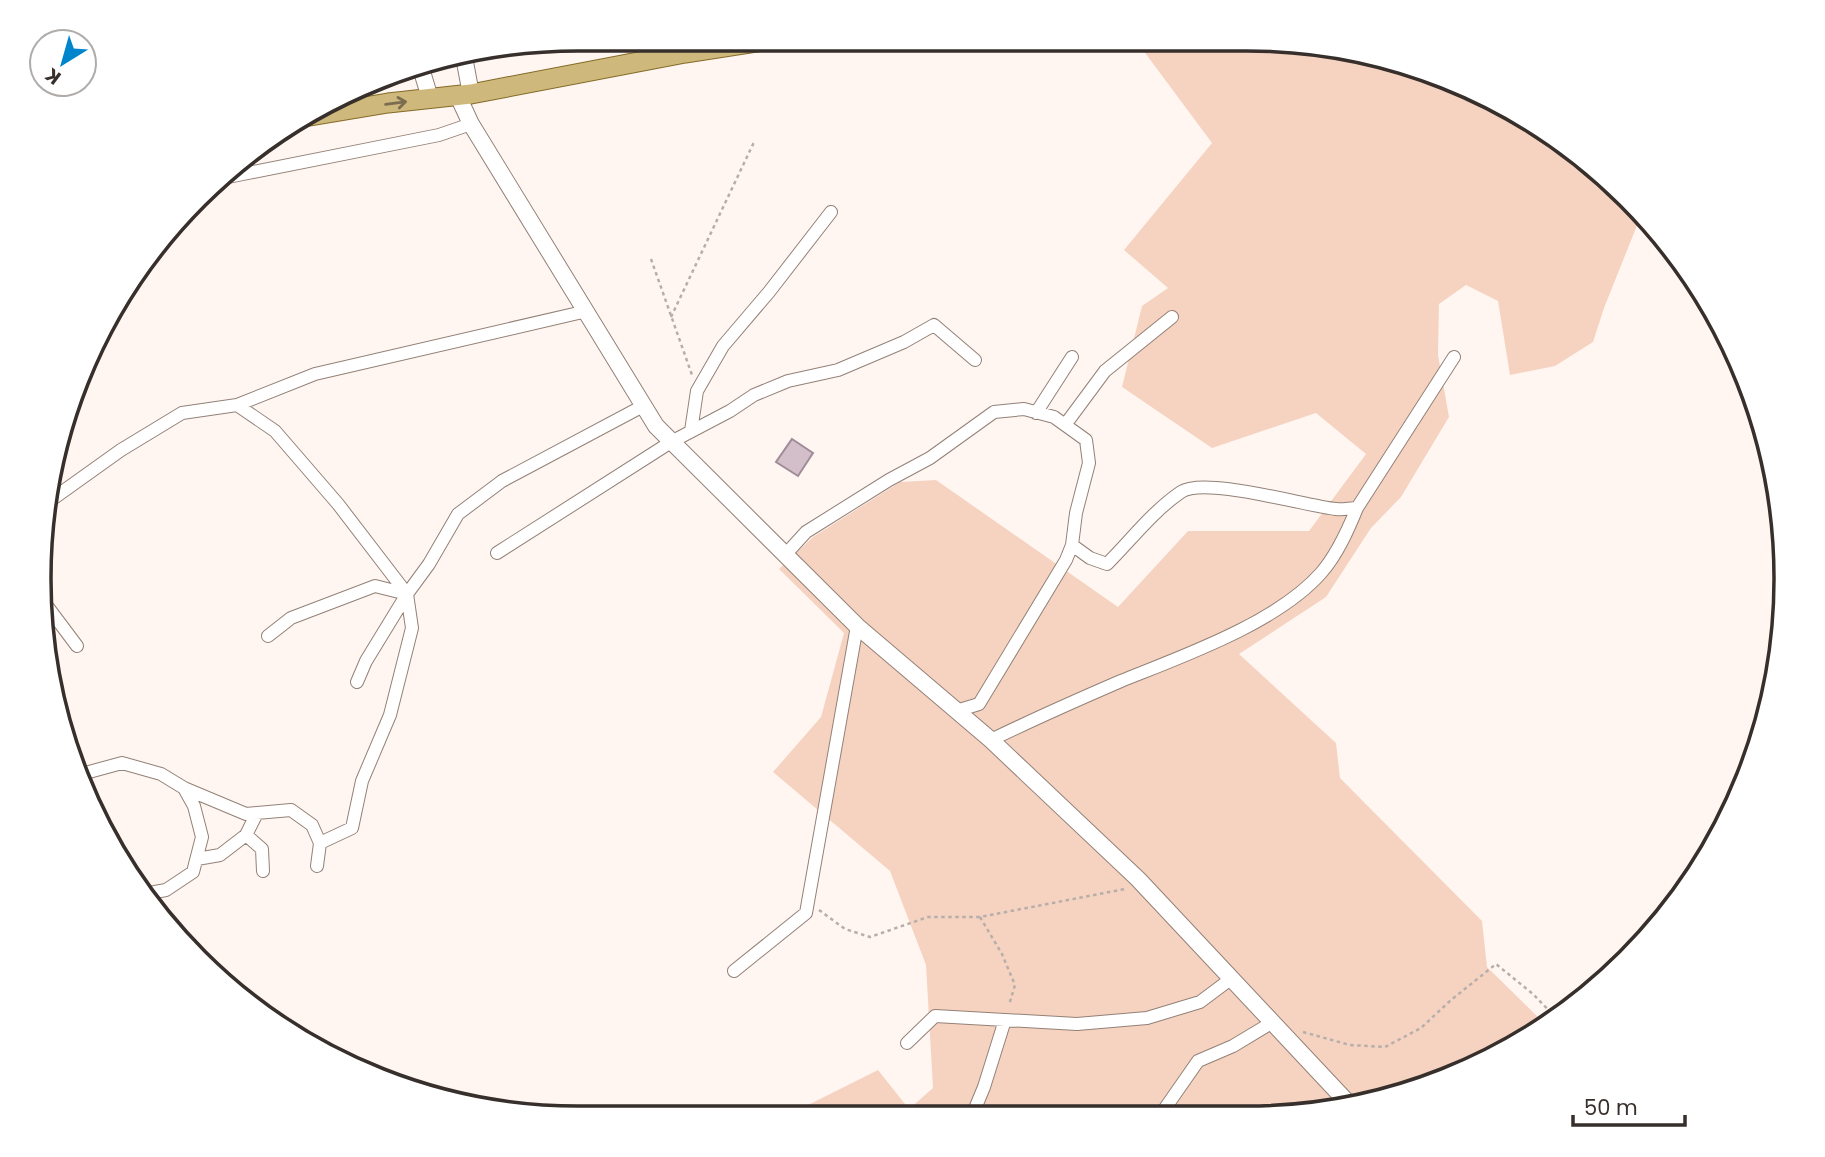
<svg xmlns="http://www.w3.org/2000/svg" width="1825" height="1157" font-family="Poppins,sans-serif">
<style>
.green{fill:#f6d3c1}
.building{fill:#d3bfca;stroke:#9f8c97;stroke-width:2}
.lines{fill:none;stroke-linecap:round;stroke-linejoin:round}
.minor-casing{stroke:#938177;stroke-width:14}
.tertiary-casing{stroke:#938177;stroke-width:18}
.primary-casing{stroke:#846a26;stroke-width:21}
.path{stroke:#b7aeaa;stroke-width:2.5;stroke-dasharray:3.5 3.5;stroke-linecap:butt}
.minor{stroke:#fff;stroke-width:12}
.tertiary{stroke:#fff;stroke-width:16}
.primary{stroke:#ceb87c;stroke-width:19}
.oneway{stroke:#7b6d4f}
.rim{fill:none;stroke:#372f2b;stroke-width:3.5}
</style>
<rect width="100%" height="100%" fill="#fff6f2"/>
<path class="green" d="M 1137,42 L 1317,43 L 1453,79 L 1576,150 L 1642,213 L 1604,308 L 1593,342 L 1555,366 L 1510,375 L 1498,301 L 1466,285 L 1439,304 L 1438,355 L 1449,417 L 1401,497 L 1371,528 L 1326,597 L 1239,654 L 1336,743 L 1340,778 L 1482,921 L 1487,967 L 1546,1025 L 1516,1046 L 1420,1090 L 1282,1117 L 788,1115 L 878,1070 L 909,1109 L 933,1088 L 926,965 L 890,871 L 773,772 L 821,717 L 844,633 L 779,569 L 813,537 L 900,482 L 936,480 L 1118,607 L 1188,531 L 1309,531 L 1366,454 L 1316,413 L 1212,448 L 1122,387 L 1142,306 L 1168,288 L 1124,250 L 1212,143 Z"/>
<path class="building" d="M 792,439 L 813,453 L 798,476 L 776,462 Z"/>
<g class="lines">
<g class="minor-casing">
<path id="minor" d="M 228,177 L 439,135 L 471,124
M 237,405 L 275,431 L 338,504 L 407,594 L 429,564 L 458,514 L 502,481 L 643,406
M 1036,413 L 1072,357
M 1065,425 L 1105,371 L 1172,317
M 691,431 L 697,391 L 723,346 L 769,292 L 831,212
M 51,500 L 121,450 L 182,413 L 237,405 L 315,374 L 587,311
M 1072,545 L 1090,558 L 1107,564 C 1131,540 1153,511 1181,492 C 1204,476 1306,506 1336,509 C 1343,510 1350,508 1357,508
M 497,553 L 671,442 L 730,411 L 754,395 L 788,381 L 838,370 L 904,342 L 934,325 L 975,360
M 785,555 L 806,532 L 889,480 L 930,458 L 994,412 L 1024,409 L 1054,417 L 1086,440 L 1089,463 L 1076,513 L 1072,545 L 1066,560 L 979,704 L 956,711
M 41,598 L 77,646
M 268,636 L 291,618 L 375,586 L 407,594
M 357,682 L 366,661 L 407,594
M 991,740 C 1034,719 1077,700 1121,681 C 1183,656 1277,623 1321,573 C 1337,555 1348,530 1357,508 L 1454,357
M 84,777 L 89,772 L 122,763 L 161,774 L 184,788 L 194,806 L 202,837 L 193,872 L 166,890 L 144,894
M 184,788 L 246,814 L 291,810 L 312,825 L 320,843 L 317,866
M 246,835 L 262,849 L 263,871
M 320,843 L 352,828 L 362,781 L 390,715 L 412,628 L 407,594
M 197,859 L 220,855 L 246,835 L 257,813
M 734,971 L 806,913 L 857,626
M 907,1043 L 935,1016 L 1077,1024 L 1147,1018 L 1200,1002 L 1232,978
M 972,1116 L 984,1087 L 1005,1020
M 1159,1117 L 1198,1061 L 1233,1046 L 1273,1022"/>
</g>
<g class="tertiary-casing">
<path id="tertiary" d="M 464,57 L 471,94
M 420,65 L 430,98
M 458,96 L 471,124 L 656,426 L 857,626 L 991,740 L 1138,879 L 1349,1104"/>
</g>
<g class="primary-casing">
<path id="primary" d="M 304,117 L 388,103 L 471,94 L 685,53 L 769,40"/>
</g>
<path class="path" d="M 651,259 L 692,375
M 671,317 L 755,140
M 819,910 L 845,929 L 870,937 L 928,917 L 980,917 L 1125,889
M 980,917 L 1002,954 L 1015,985 L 1009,1005
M 1303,1032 L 1350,1045 L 1385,1047 L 1421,1028 L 1451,1000 L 1496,964 L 1533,994 L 1556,1018"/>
<use href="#minor" class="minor"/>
<use href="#tertiary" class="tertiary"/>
<use href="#primary" class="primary"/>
</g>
<defs><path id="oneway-shaft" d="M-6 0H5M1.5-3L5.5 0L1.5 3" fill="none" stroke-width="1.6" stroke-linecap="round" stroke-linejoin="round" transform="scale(1.75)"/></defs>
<use class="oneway" href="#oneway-shaft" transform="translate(396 103) rotate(-7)"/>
<path d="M0 0H1825V1157H0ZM578 51H1247A527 527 0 0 1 1774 578V579A527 527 0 0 1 1247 1106H578A527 527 0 0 1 51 579V578A527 527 0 0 1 578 51Z" fill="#fff" fill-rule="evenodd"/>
<path class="rim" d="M578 51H1247A527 527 0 0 1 1774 578V579A527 527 0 0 1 1247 1106H578A527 527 0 0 1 51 579V578A527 527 0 0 1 578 51Z"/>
<g transform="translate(63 63) rotate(217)"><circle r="33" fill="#ffffff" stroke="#afacaa" stroke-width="2"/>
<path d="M0-5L12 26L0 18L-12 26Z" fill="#0085cc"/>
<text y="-10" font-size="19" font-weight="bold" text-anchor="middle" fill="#372f2b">K</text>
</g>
<path d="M1573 1115v10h112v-10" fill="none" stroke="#372f2b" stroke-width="3.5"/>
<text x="1584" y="1115" font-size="21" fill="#372f2b" stroke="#ffffff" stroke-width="5" paint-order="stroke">50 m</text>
</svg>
